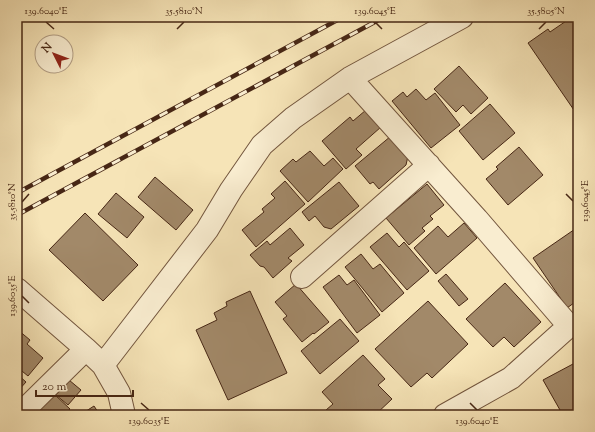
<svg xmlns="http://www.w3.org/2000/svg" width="595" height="432" font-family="'Sorts Mill Goudy',serif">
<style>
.building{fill:#a28969;stroke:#472715}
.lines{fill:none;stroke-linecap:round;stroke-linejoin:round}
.minor-casing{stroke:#73563e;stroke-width:24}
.minor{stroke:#f9edd0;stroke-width:22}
.rail-casing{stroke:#472715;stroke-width:4.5}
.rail{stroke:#f9edd0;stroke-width:3;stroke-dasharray:9;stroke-linecap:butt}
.ticks{fill:none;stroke:#472715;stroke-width:1.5}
.neatline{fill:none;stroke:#472715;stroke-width:1.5}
.ticks-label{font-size:10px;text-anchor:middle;fill:#472715}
</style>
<rect width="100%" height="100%" fill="#f6e4b7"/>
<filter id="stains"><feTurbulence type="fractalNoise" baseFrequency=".005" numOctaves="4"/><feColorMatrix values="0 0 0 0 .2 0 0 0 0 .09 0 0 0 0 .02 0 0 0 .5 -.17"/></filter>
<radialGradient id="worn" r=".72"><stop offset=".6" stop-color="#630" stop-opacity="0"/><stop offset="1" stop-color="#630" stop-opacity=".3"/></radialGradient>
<path class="building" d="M 572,17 L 578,17 L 578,116 L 528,43 L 548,29 L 550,32 Z
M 459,66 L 488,98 L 471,114 L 463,105 L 456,112 L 434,89 Z
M 416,89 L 426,100 L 435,93 L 460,125 L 431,148 L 392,101 L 403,92 L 407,97 Z
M 490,104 L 515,133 L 483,160 L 459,131 Z
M 366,110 L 381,127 L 356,149 L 362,155 L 346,169 L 322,141 L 350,117 L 353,121 Z
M 391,136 L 408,156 L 406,165 L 379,189 L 373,182 L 370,184 L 355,166 Z
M 519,147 L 543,175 L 508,205 L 486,179 L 498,169 L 496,167 Z
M 310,151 L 324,166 L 333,158 L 343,169 L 308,202 L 280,171 L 293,159 L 296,162 Z
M 155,177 L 193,210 L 176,230 L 138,197 Z
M 285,181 L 305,204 L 256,247 L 242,230 L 264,212 L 262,209 L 275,198 L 271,194 Z
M 339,182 L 359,206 L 331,229 L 324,227 L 315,216 L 309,221 L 302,212 Z
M 427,184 L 444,205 L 430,216 L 433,219 L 422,228 L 425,231 L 409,245 L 386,218 Z
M 116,193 L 144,217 L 127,238 L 98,214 Z
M 85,213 L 138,265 L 103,301 L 49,250 Z
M 464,223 L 477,238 L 436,274 L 414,248 L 438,226 L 448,237 Z
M 578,227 L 578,300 L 567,308 L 533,258 Z
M 290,228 L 304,245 L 288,258 L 292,261 L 273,278 L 264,267 L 260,266 L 250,255 L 267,241 L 270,245 Z
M 387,233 L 399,247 L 404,242 L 429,271 L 407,290 L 370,247 Z
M 361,254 L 373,269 L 380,264 L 404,293 L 382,312 L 345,267 Z
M 446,274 L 468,299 L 459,306 L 438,281 Z
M 339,275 L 347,285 L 354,280 L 380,315 L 357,333 L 323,287 Z
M 505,283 L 541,322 L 514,347 L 504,337 L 493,347 L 466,319 Z
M 296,284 L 329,322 L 314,334 L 313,333 L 302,342 L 283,319 L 287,316 L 275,302 Z
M 250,291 L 287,373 L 228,400 L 196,330 L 217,320 L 214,313 L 227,306 L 226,302 Z
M 428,301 L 468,344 L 432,378 L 427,373 L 411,387 L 375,349 Z
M 340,319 L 359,341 L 320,374 L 301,351 Z
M 18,330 L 30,340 L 27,344 L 43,358 L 28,376 L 17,367 Z
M 363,355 L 385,379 L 378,385 L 392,399 L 375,415 L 331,415 L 326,410 L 333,404 L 322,392 Z
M 573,364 L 578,373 L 578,415 L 551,415 L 560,410 L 543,380 Z
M 17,374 L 26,382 L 17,392 Z
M 69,380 L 81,390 L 68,405 L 56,395 Z
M 54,394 L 70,409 L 64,415 L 35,415 Z
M 94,406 L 100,415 L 80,415 Z"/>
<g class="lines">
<g class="minor-casing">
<path id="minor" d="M 350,78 L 477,219 L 569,326
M 302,277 L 429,165
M 17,289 L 86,349 L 103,365 L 207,230 L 231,190 L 262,145 L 293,118 L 350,78 L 462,17
M 103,365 L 119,393 L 124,415
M 19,415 L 86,349
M 445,415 L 511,378 L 569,326 L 578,324"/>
</g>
<use href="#minor" class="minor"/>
<g class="rail-casing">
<path id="rail" d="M 17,193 L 343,17
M 17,215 L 384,17"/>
</g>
<use href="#rail" class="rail"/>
</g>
<path class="ticks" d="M 46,22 L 54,29M 375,22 L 382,29M 177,29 L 184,22M 539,29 L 546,22M 566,194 L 573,201M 22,202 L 29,194M 22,296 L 29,303M 141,403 L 149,410M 470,403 L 477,410"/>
<rect width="595" height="432" fill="none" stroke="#f6e4b7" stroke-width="44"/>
<g transform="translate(54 54) rotate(312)"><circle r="19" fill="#f9edd0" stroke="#b29e85"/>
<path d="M0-3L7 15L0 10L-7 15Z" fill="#8f2418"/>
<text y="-6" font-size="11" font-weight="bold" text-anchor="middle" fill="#472715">N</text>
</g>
<path d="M36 390v6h97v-6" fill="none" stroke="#472715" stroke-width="2"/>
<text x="42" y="390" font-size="12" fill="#472715" stroke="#f9edd0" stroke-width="3" paint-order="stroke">20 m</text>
<rect x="22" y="22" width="551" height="388" class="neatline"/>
<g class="ticks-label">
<text x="46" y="14">139.6040°E</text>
<text x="184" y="14">35.5810°N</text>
<text x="375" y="14">139.6045°E</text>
<text x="546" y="14">35.5805°N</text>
<text transform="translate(584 201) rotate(-90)" y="4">139.6045°E</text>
<text transform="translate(11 202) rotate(-90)" y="4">35.5810°N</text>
<text transform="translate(11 296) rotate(-90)" y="4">139.6035°E</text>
<text x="149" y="424">139.6035°E</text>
<text x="477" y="424">139.6040°E</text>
</g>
<rect width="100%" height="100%" filter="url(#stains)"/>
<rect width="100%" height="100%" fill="url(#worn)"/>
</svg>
